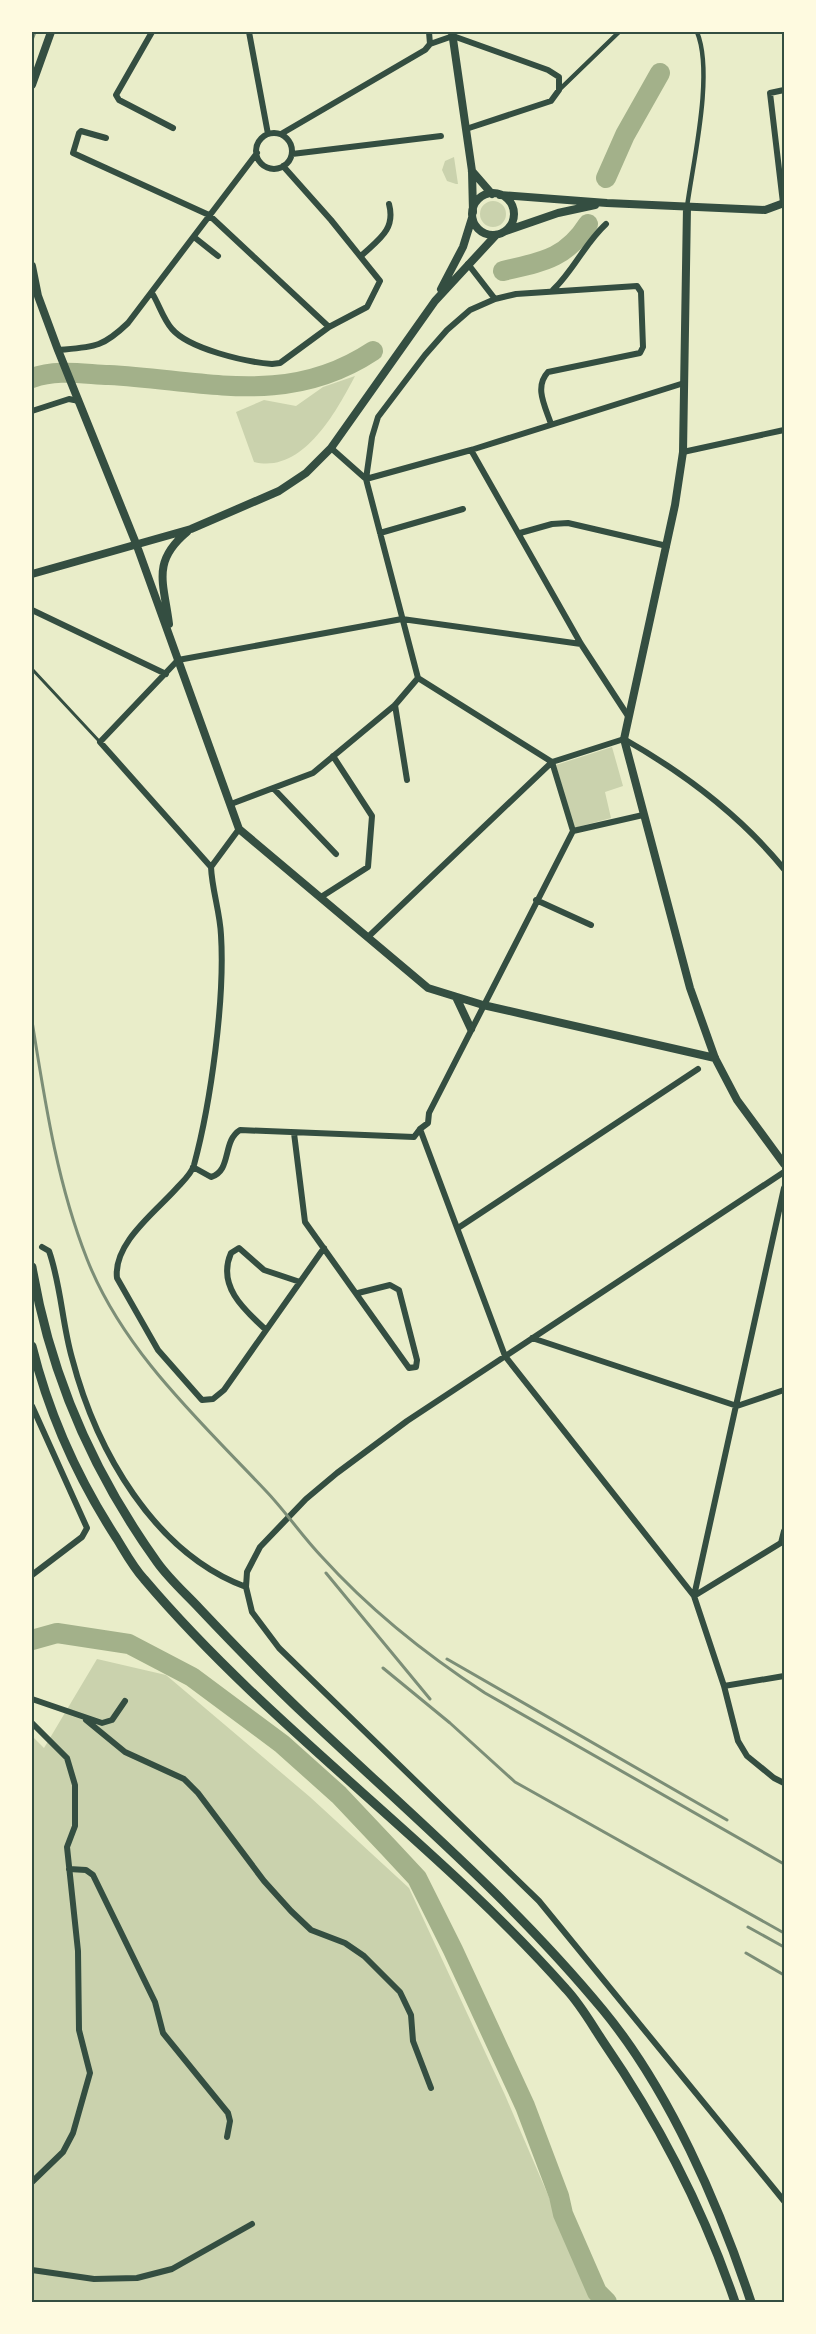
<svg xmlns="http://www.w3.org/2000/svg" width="816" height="2334" font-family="Barlow,sans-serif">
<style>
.green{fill:#cad2ad}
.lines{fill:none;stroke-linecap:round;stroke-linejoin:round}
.river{stroke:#a3b18a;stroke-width:20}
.service{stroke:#344e41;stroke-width:3}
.pedestrian{stroke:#344e41;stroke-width:4.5}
.minor{stroke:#344e41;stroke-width:6}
.tertiary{stroke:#344e41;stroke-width:8}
.primary{stroke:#344e41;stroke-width:9}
.rail{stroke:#7c8e77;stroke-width:3}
.neatline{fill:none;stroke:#344e41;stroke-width:2}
</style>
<rect width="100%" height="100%" fill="#e9edc9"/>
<path class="green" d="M 454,157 L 458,184 L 456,184 L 447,181 L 442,170 L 445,161 Z
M480 214a13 13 0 1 1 26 0a13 13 0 1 1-26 0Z
M 355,376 C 336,412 303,474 254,462 L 236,412 L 264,400 L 296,406 L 323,387 Z
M 612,747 L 623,786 L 605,792 L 611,818 L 574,828 L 556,765 Z
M 97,1659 L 166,1675 L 310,1797 L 409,1888 L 505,2095 L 594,2302 L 32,2302 L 32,1736 L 44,1748 Z"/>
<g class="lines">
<path class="river" d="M 606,178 L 625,135 L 660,73
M 503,271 C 541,262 566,259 588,224
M 32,378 C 57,369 83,374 109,375 C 204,380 287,408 373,351
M 32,1640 L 57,1633 L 129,1644 L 192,1677 L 282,1744 L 339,1795 L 390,1849 L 417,1878 L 453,1950 L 525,2106 L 559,2196 L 563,2214 L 597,2292 L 607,2302"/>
<path class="service" d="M 32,669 L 99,741"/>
<path class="pedestrian" d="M 559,90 L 619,32
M 687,207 C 693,162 714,73 697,32"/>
<path class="minor" d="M 152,32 L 116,95 L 119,100 L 173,128
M 249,32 L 268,134
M 429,32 L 430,44
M 430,44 L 453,36 L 548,70 L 559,77 L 559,90 L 551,101 L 466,129
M256 151a18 18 0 1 1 36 0a18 18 0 1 1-36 0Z
M 281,134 L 425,50 L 430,44
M 106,138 L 81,131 L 79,133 L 73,153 L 209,215 L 329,327
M 292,154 L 441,136
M 783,203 L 770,93 L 784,90
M 194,237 L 218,256
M 361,256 C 378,240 396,230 389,204
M 468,264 L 495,299
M 553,290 C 574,270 585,243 606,224
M 152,293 C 159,304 163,319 172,329 C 189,349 246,362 272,364 L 280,363 L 329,327 L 367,307 L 380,281 L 331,220 L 283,166
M 58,350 C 94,347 102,348 128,323 L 257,153
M 32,411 L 69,399 L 79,401
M 551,424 C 545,406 534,387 548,372 L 640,353 L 643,347 L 641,292 L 637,286 L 516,294 L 495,299 L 470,310 L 447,330 L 425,355 L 378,417 L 372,437 L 366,479 L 418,678 L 552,762
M 331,448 L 366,479
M 471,450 L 581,644 L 628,716
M 683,452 L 784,430
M 366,479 L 471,450 L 684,383
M 380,533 L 463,509
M 520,533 L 552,524 L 568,523 L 667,546
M 32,610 L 166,674
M 395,705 L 407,780
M 552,762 L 573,831
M 274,789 L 336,854
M 231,804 L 313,773 L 395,705 L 418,678
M 239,829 L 211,867 C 212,890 220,912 221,935 C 225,999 211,1102 194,1165 C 191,1175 182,1182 175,1190 C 154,1213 113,1244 117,1278 L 158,1350 L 202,1400 L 213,1399 L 224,1390 L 324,1248
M 211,867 L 100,742 L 178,660 L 402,619 L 581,644
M 321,897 L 368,867 L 372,816 L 333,756
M 536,900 L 591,925
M 368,937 L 552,762 L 624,739 C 684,773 740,815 784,869
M 420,1129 L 428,1123 L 429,1113 L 573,831 L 643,815
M 294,1133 L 305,1222 L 409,1368 L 416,1367 L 417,1360 L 399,1290 L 390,1285 L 358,1293
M 193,1167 L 211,1177 C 232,1171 222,1141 240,1130 L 414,1137 L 420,1129 L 505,1356 L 694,1596 L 724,1686 L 738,1741 L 747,1756 L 774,1778 L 784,1783
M 458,1228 L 698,1069
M 42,1247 L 49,1251 C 61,1285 62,1323 72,1358 C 96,1450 154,1553 246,1587 L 252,1612 L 279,1648 L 539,1901 L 784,2201
M 265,1329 C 243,1309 217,1285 231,1253 L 239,1248 L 264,1270 L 300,1282
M 532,1338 L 737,1406 L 784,1390
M 32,1406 L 87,1528 L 82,1537 L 32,1575
M 781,1543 L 784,1531
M 246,1587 L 247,1572 L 260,1547 L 306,1499 L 337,1473 L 407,1421 L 784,1172
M 694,1596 L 784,1188
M 694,1596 L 784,1541
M 724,1686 L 784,1676
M 32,1699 L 102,1723 L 112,1720 L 125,1701
M 86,1720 L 125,1752 L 184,1779 L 198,1793 L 264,1881 L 291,1911 L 311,1930 L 345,1943 L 364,1956 L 400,1992 L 411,2015 L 413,2041 L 431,2088
M 32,1723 L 67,1758 L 75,1785 L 75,1826 L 67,1847 L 78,1951 L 79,2030 L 90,2073 L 73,2133 L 63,2152 L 32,2182
M 69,1869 L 86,1870 L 93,1875 L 155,2002 L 163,2033 L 228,2113 L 230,2121 L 227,2137
M 32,2270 L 94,2279 L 137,2278 L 172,2269 L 252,2224"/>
<path class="tertiary" d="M 452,32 L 472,171 L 473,212
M 32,85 L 51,32
M 472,171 L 492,194
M472 214a21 21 0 1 1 42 0a21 21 0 1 1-42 0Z
M 500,195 L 607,203 L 765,210 L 784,203
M 687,207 L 683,452 L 675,505 L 624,739 L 690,988 L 715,1058 L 737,1100 L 784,1164
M 506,231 L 558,213 L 595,205
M 32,266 L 38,296 L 58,350 L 137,546 L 239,829 L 428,988 L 483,1005 L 715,1058
M 441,289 L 463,247 L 472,218
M 32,574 L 191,529 L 279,491 L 306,473 L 331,448 L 435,301 L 496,235
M 169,624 C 164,583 151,562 187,532
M 456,997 L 471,1029"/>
<path class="primary" d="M 32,1267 C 50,1374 94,1474 157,1562 C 169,1579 186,1594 200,1609 C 234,1645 269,1681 305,1715 C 406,1810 514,1902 603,2010 C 669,2090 719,2205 751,2302
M 32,1346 C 49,1415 78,1479 117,1539 C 125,1552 133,1567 144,1579 C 271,1729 436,1842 566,1989 C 581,2005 592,2025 604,2043 C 659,2123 704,2211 735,2302"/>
<path class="rail" d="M 32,40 L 35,32
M 32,1021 C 45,1102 57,1183 87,1259 C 123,1351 200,1421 266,1491 C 286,1512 302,1536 322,1557 C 370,1610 425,1654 485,1693 L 784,1864
M 326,1573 L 430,1699
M 447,1659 L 727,1820
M 383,1668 L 450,1723 L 515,1782 L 784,1933
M 748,1927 L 784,1947
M 746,1953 L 784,1975"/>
</g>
<rect width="816" height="2334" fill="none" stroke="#fefae0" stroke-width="66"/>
<rect x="33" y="33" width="750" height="2268" class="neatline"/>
</svg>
